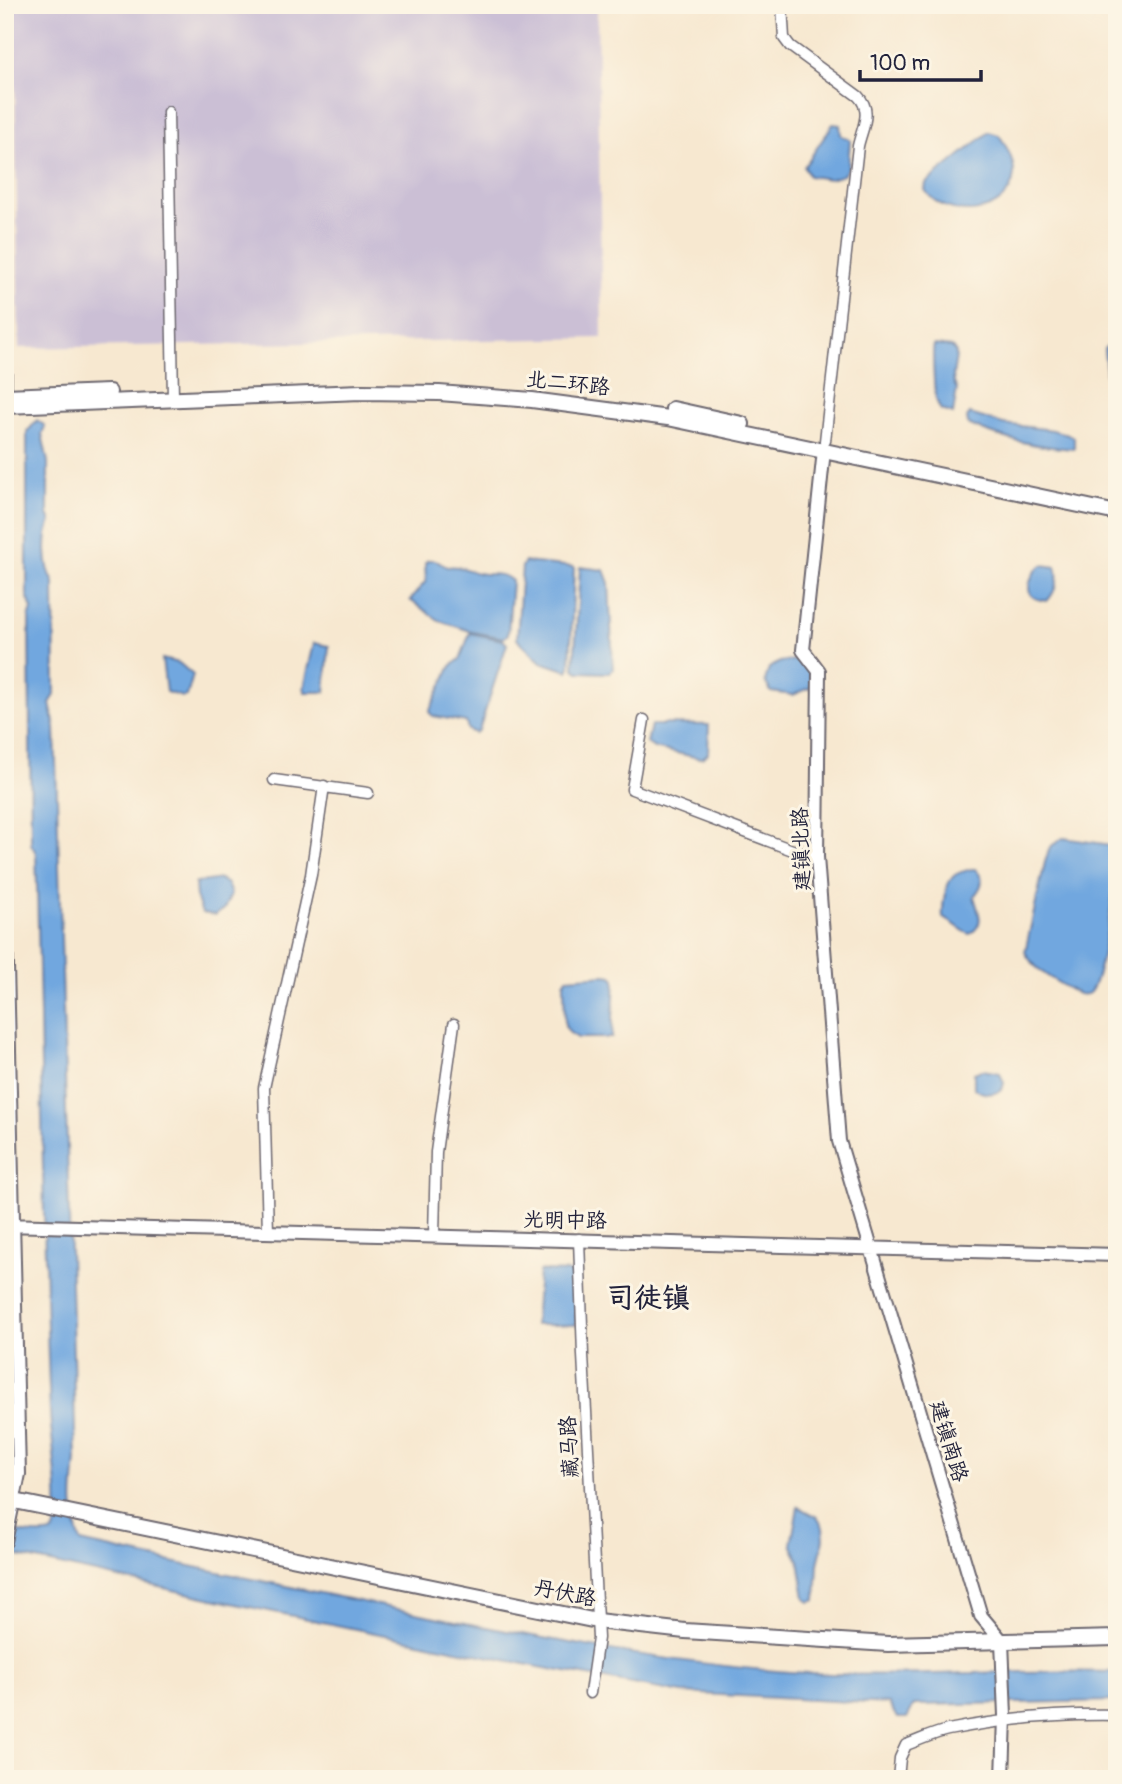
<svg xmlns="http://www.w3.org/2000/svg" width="1122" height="1784" font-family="Pangolin,'LXGW WenKai TC',sans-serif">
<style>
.industrial{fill:#cbbfd5}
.water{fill:#71a7df;stroke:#4a648d;stroke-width:2}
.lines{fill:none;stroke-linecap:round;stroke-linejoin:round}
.minor-casing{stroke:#6d676f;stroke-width:13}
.tertiary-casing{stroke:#6d676f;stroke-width:16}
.secondary-casing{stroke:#6d676f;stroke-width:18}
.minor{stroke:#fff;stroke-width:10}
.tertiary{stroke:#fff;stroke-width:12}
.secondary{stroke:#fff;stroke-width:14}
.labels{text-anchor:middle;stroke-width:6;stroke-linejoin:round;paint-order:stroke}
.street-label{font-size:21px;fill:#22223b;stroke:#fcf5e5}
.district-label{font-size:28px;font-weight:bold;fill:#22223b;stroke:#fcf5e5}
</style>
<rect width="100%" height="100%" fill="#fcf5e5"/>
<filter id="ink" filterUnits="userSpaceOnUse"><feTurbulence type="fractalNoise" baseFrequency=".0143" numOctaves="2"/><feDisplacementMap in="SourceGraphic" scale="14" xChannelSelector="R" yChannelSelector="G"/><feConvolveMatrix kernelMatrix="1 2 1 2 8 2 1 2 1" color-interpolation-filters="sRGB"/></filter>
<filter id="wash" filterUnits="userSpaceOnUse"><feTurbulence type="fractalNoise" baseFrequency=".00686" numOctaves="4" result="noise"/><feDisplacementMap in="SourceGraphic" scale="28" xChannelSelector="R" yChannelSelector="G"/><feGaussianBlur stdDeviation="1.57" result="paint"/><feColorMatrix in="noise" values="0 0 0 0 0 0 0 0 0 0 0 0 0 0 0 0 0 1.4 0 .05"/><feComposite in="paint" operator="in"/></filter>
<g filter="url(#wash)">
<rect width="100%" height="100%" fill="#f7e8d0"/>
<path class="industrial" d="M 14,5 L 597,5 L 602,338 L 19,348 Z"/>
<path class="water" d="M 833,124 L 840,125 L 841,135 L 850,140 L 848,168 L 843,175 L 830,179 L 809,176 L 804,167 Z
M 989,132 L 999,135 C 1007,147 1015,161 1014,175 C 1009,219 945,221 925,190 L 926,183 Z
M 934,345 L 952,347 L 956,353 C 956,367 949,377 957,389 L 953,414 L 941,410 C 940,409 936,400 936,399 C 934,391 932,351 934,345 Z
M 1107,346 L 1117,348 L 1117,418 L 1112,409 L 1104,407 L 1105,398 L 1111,387 L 1107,378 L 1104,349 Z
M 970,414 L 1003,424 L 1053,430 L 1074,437 L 1074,449 C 1038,447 1000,439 968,424 L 967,418 Z
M 37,420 L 45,426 L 42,434 L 48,462 L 48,514 L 51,521 C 44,537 44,567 54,582 L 55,695 L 50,703 L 55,727 L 76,1460 C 73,1491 70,1512 81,1542 C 185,1566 288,1586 392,1608 C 523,1635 655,1662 789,1672 C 898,1679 1007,1669 1117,1672 L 1117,1701 L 914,1705 L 907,1718 L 897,1718 L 889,1704 L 682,1693 L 539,1667 L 245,1606 L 5,1553 L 5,1529 C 22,1533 36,1536 53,1533 C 64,1514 51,1440 50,1413 C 42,1226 42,1040 36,853 L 31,844 L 29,618 L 32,609 L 27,595 L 27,432 Z
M 428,560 L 435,560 L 447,567 C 461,564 472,574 486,574 C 495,574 505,574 512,581 L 508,634 L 504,638 L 473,632 L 440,621 L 410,600 L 426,581 L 425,563 Z
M 525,562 L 574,567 L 570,667 L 568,671 L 541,662 L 517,639 L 522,566 Z
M 1042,565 L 1056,567 C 1060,579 1055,593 1047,601 C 1042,600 1035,600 1031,595 C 1025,586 1034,570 1042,565 Z
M 580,567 L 604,570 L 609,583 L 613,669 L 610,673 L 579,672 L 574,669 Z
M 470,633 L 503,640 L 507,644 L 479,730 L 475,733 L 468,730 L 466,722 L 433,716 L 429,712 L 451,666 L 460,659 Z
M 314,643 L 329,646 L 325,692 L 305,692 L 304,688 Z
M 162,659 L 179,663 L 193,675 L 187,696 L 183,697 L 166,692 Z
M 794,660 L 804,663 L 812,674 L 812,687 L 793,695 L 771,692 L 765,681 L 769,668 L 780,662 Z
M 662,724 L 709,725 L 708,753 L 704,757 L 699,758 L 654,748 L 647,743 L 651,725 L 662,725 Z
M 1063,838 L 1111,845 L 1117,853 C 1117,874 1102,982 1089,993 C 1085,996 1082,994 1078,994 C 1058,982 1036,973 1025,952 L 1045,862 L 1050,847 Z
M 971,869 L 975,869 C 985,879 983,886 974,896 C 977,911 987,923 970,934 C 959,930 954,922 943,918 C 942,907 945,882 955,875 C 959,872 966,871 971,869 Z
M 220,879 L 227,884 L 231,894 L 224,909 L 215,915 L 202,913 L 196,897 L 195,883 Z
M 605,975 L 612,976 L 615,979 L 612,1038 L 578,1038 L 570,1033 L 565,1026 L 564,983 L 567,978 Z
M 982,1070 L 1000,1073 L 1004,1083 L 1002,1090 C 994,1095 982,1095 974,1088 L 974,1073 Z
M 539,1271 L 575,1272 L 576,1325 L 535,1325 Z
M 798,1507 L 817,1517 L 823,1527 L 824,1539 L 818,1564 L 816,1600 L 809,1602 L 805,1598 L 799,1561 L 791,1544 Z"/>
</g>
<g filter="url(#ink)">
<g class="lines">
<g class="minor-casing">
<path id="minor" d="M 782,5 L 784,38 L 790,46 L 858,96 C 873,111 862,128 858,146 L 825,441
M 168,112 L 173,398
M 644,720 L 632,789 L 795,851 L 817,857
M 274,780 L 368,793
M 268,1232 L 264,1088 L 311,875 L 324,786
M 434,1236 L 436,1152 L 454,1024
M 579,1239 L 583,1355 L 598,1638 L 590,1693
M 898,1779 L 900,1758 L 906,1745 C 920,1740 934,1733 948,1730 C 1002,1719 1061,1714 1117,1715"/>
</g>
<g class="tertiary-casing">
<path id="tertiary" d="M 5,75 L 5,397
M 824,450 L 803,650 L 819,671 L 817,857 L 839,1141 L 981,1616 L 1002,1641 L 1005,1716 L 1003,1779
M 5,881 L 19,1474 L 5,1542
M 5,1225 L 1117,1255"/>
</g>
<g class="secondary-casing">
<path id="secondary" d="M 5,396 L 109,392
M 5,406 L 361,392 L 439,393 L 532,400 L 668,418 L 1117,513
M 673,409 L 742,424
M 5,1499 L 597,1621 L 685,1631 L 888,1644 L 1117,1638"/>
</g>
<use href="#minor" class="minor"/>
<use href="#tertiary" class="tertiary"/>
<use href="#secondary" class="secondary"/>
</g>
</g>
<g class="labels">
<g class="street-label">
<text transform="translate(568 383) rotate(6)" y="7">北二环路</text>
<text transform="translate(801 849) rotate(-92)" y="7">建镇北路</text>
<text transform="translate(565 1220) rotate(1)" y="7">光明中路</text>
<text transform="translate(949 1441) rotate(73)" y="7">建镇南路</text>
<text transform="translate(569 1447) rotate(-93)" y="7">藏马路</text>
<text transform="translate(565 1593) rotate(11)" y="7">丹伏路</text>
</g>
<g class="district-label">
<text x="648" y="1307">司徒镇</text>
</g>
</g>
<rect width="1122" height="1784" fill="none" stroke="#fcf5e5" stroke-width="28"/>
<path d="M860 70v10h121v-10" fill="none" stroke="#22223b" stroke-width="3.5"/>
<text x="870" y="70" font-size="21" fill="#22223b" stroke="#fcf5e5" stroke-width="5" paint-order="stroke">100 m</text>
</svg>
